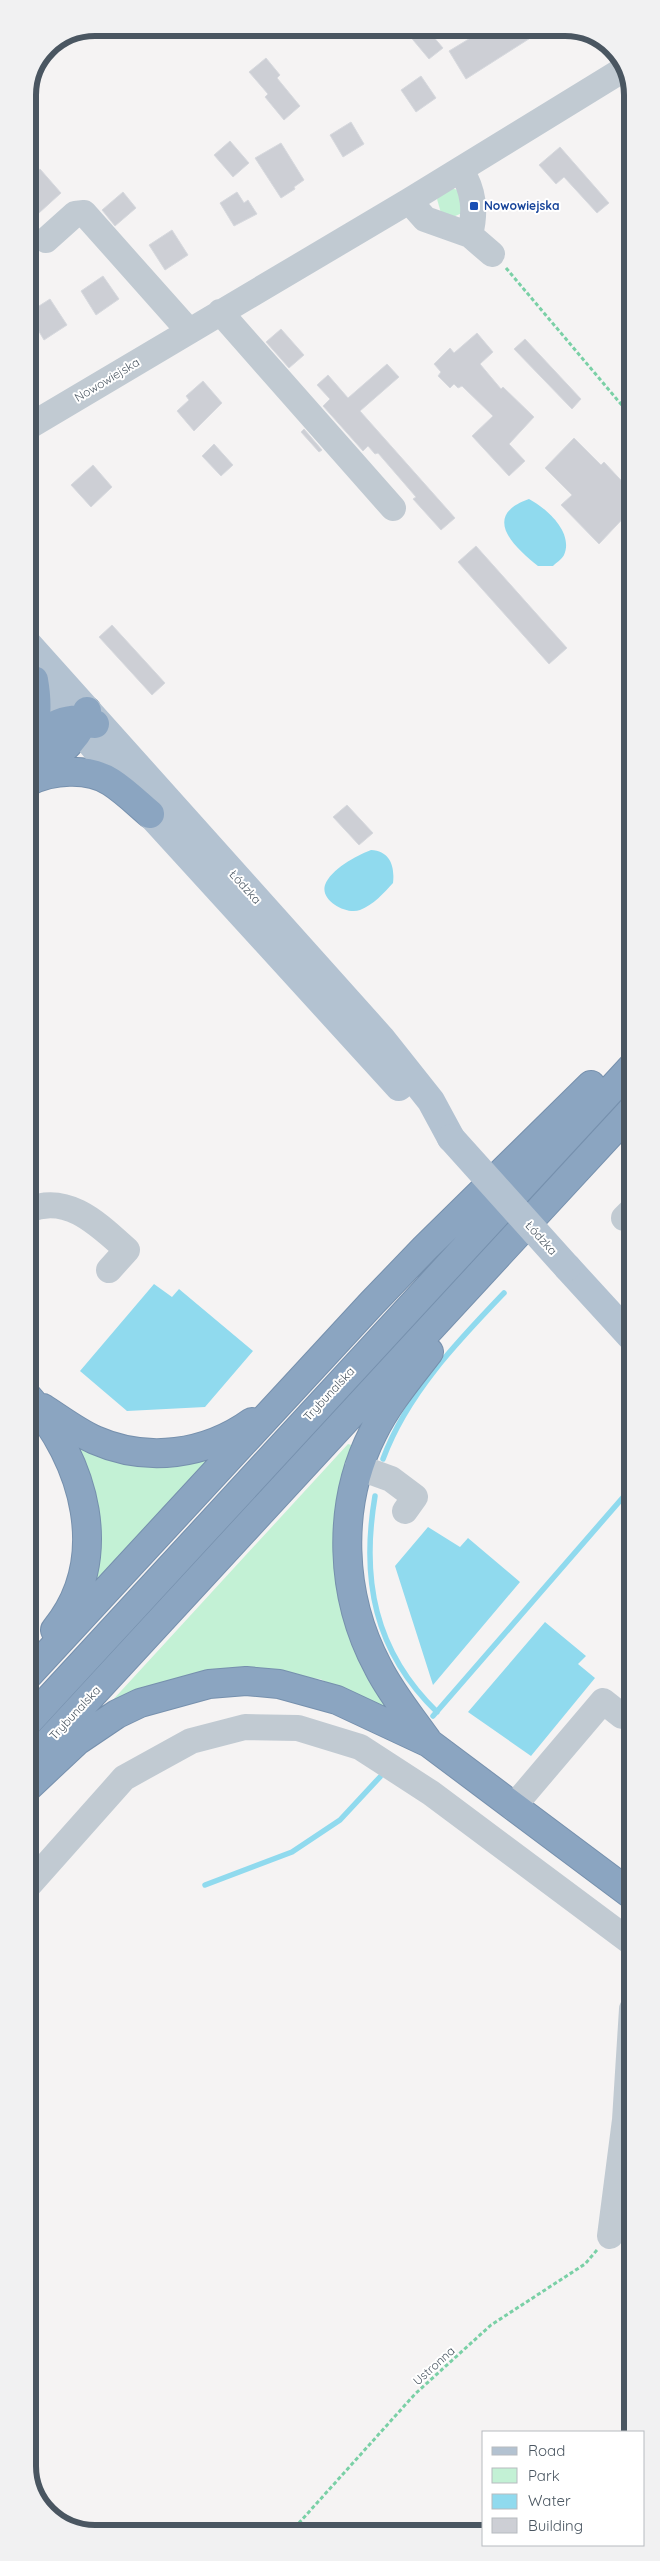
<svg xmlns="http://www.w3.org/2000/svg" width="660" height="2561" font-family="Quicksand,sans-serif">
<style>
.green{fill:#c3f1d5}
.water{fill:#90daee}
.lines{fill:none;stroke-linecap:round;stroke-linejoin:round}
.stream{stroke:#90daee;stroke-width:5.5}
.building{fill:#cdcfd5;stroke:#d7d9de}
.highway-casing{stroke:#7690ad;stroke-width:30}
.path{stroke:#7ad0a6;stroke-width:3;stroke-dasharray:4 2.5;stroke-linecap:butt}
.minor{stroke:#c1cad2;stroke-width:26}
.major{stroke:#b3c2d1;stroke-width:28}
.highway{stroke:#8ba5c1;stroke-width:28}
.major-bridge{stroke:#b3c2d1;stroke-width:28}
.transit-dot{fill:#1a4fb4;stroke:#fff;stroke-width:2}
.labels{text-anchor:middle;stroke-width:4;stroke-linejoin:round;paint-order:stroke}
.transit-label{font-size:12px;font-weight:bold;fill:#164399;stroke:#fff;text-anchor:start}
.street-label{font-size:12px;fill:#4a5661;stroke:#fff}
.rim{fill:none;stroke:#4a5661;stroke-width:6}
</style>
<rect width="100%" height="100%" fill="#f5f3f3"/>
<path class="green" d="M 451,188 L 461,191 L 462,213 L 453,217 L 441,213 L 437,199 Z
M 72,1440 L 214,1454 L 97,1583 L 92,1584 Z
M 348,1444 L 355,1446 L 337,1569 L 346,1628 L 389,1712 L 320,1679 L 243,1672 L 110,1703 Z"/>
<path class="water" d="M 529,499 C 546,508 574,532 564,555 C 562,559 556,563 553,566 L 538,566 C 515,548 480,516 529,499 Z
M 632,734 L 632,758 L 622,743 L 627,735 Z
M 371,850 C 390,851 395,866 393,883 C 384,893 373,905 360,910 C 347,915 320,901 325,885 C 331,869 356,856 371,850 Z
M 154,1284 L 172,1297 L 179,1289 L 253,1351 L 205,1407 L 127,1411 L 80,1371 Z
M 428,1527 L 460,1547 L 468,1538 L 520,1582 L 433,1685 L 395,1566 Z
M 545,1622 L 586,1656 L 578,1664 L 595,1678 L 531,1756 L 468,1712 Z"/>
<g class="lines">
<path class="stream" d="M 383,1459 C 407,1394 457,1342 504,1293
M 375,1496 C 361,1579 374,1651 437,1712
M 433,1716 L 632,1487
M 205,1885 L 292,1852 L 340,1820 L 380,1777"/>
</g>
<path class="building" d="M 403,28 L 426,28 L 443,48 L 429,59 Z
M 487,28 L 546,28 L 466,79 L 449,51 Z
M 266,58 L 280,75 L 277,78 L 300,106 L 284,120 L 265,97 L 268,94 L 249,72 Z
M 421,76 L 436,98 L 416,112 L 401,90 Z
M 351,122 L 364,144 L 343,157 L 330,135 Z
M 230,141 L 249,163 L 233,177 L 214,155 Z
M 281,143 L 304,180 L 294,187 L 295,189 L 281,198 L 255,158 Z
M 560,147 L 609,203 L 597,213 L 564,177 L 556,184 L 539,165 Z
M 40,169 L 61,193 L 28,223 L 28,179 Z
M 123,192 L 136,208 L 115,226 L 102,210 Z
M 237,192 L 244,203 L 248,200 L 257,214 L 234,226 L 220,203 Z
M 28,225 L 34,232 L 31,243 L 38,252 L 28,261 Z
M 172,230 L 188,255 L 165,270 L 149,245 Z
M 103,276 L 119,299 L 96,315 L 81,291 Z
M 50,299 L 67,325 L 44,340 L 28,313 Z
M 281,329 L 304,355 L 289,368 L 266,342 Z
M 477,333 L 493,352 L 480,364 L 501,389 L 503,387 L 534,417 L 509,444 L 525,461 L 509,476 L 472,436 L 493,416 L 462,386 L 458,388 L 454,384 L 450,388 L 438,376 L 441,372 L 434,364 L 450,348 L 454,353 Z
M 525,339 L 581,399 L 572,409 L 514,349 Z
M 387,364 L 399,377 L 360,411 L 455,518 L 441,530 L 413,499 L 416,497 L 378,453 L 375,454 L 368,446 L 363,451 L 323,406 L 330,399 L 317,385 L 328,375 L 348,398 Z
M 203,381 L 222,403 L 194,431 L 177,411 L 189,400 L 186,396 Z
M 304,429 L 322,450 L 319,452 L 301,432 Z
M 574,438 L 601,465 L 604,462 L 631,491 L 631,510 L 599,544 L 561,505 L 572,495 L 545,468 Z
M 214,444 L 233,465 L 221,476 L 202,456 Z
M 93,465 L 112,487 L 91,507 L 71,485 Z
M 476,546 L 567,648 L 549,664 L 458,562 Z
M 112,625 L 165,683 L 152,695 L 99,637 Z
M 347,805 L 373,833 L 359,845 L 333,817 Z"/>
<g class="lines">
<g class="highway-casing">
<path id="highway" d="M 28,744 C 38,723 38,703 34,680
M 28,745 C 43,727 72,712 95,724
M 29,779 C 50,760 81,740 87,711
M 28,782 C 51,770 88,767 111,782 C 125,791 137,803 150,814
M 28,1397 C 85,1460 113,1559 55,1630
M 43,1408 C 60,1419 77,1432 95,1440 C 147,1463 206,1455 252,1422
M 28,1675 L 372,1303 L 425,1248 L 591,1085
M 28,1722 L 632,1067
M 427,1740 C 410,1716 391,1693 378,1667 C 340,1596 336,1506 373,1433 C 387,1404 409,1378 429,1352
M 28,1764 L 632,1110
M 28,1787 L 77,1741 L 117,1714 L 140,1703 L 209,1684 L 246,1681 L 279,1684 L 337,1700 L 429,1743 L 632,1895"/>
</g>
<path class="path" d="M 506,268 L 631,416
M 290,2533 L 415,2394 L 491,2325 L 585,2264 L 597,2250"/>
<path class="minor" d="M 461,170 C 474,191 476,211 470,235
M 409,201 L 425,219 L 470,235 L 492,254
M 46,240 L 75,214 L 84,213 L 189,331
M 220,312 L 393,508
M 28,427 L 409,201 L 624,69
M 28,1210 C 68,1193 99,1225 127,1250 L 109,1270
M 624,1218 L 632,1210
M 358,1467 L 391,1479 L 415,1497 L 405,1511
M 513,1807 L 603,1701 L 622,1716
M 28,1886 L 124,1778 L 191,1741 L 245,1727 L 298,1728 L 360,1747 L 431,1793 L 632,1943
M 610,2236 L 625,2120 L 632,2009"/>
<path class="major" d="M 28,644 L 381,1038 L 431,1101 L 451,1138
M 28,673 L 79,729 L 150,814 L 399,1087
M 567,1267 L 632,1338"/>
<use href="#highway" class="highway"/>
<path class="major-bridge" d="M 451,1138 L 567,1267"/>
</g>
<rect class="transit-dot" x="469" y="201" width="10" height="10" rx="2.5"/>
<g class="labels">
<g class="transit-label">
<text x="484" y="210">Nowowiejska</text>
</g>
<g class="street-label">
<text transform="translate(107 380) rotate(-31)" y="4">Nowowiejska</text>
<text transform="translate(245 887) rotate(48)" y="4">Łódzka</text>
<text transform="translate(541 1238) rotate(48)" y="4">Łódzka</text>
<text transform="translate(329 1394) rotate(-47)" y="4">Trybunalska</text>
<text transform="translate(75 1713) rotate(-47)" y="4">Trybunalska</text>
<text transform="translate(434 2366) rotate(-42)" y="4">Ustronna</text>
</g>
</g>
<path d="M0 0H660V2561H0ZM95 36H565A59 59 0 0 1 624 95V2466A59 59 0 0 1 565 2525H95A59 59 0 0 1 36 2466V95A59 59 0 0 1 95 36Z" fill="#f1f1f2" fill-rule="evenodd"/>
<path class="rim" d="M95 36H565A59 59 0 0 1 624 95V2466A59 59 0 0 1 565 2525H95A59 59 0 0 1 36 2466V95A59 59 0 0 1 95 36Z"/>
<rect x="482" y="2431" width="162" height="115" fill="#ffffff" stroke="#b7bbc0"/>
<rect x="492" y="2447" width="25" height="8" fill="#b3c2d1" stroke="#b7bbc0"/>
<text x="528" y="2456" font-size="15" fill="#4a5661">Road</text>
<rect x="492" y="2468" width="25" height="15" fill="#c3f1d5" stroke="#b7bbc0"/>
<text x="528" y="2481" font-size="15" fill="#4a5661">Park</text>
<rect x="492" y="2494" width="25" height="15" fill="#90daee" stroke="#b7bbc0"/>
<text x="528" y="2506" font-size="15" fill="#4a5661">Water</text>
<rect x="492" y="2518" width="25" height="15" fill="#cdcfd5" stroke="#b7bbc0"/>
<text x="528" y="2531" font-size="15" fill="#4a5661">Building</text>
</svg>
